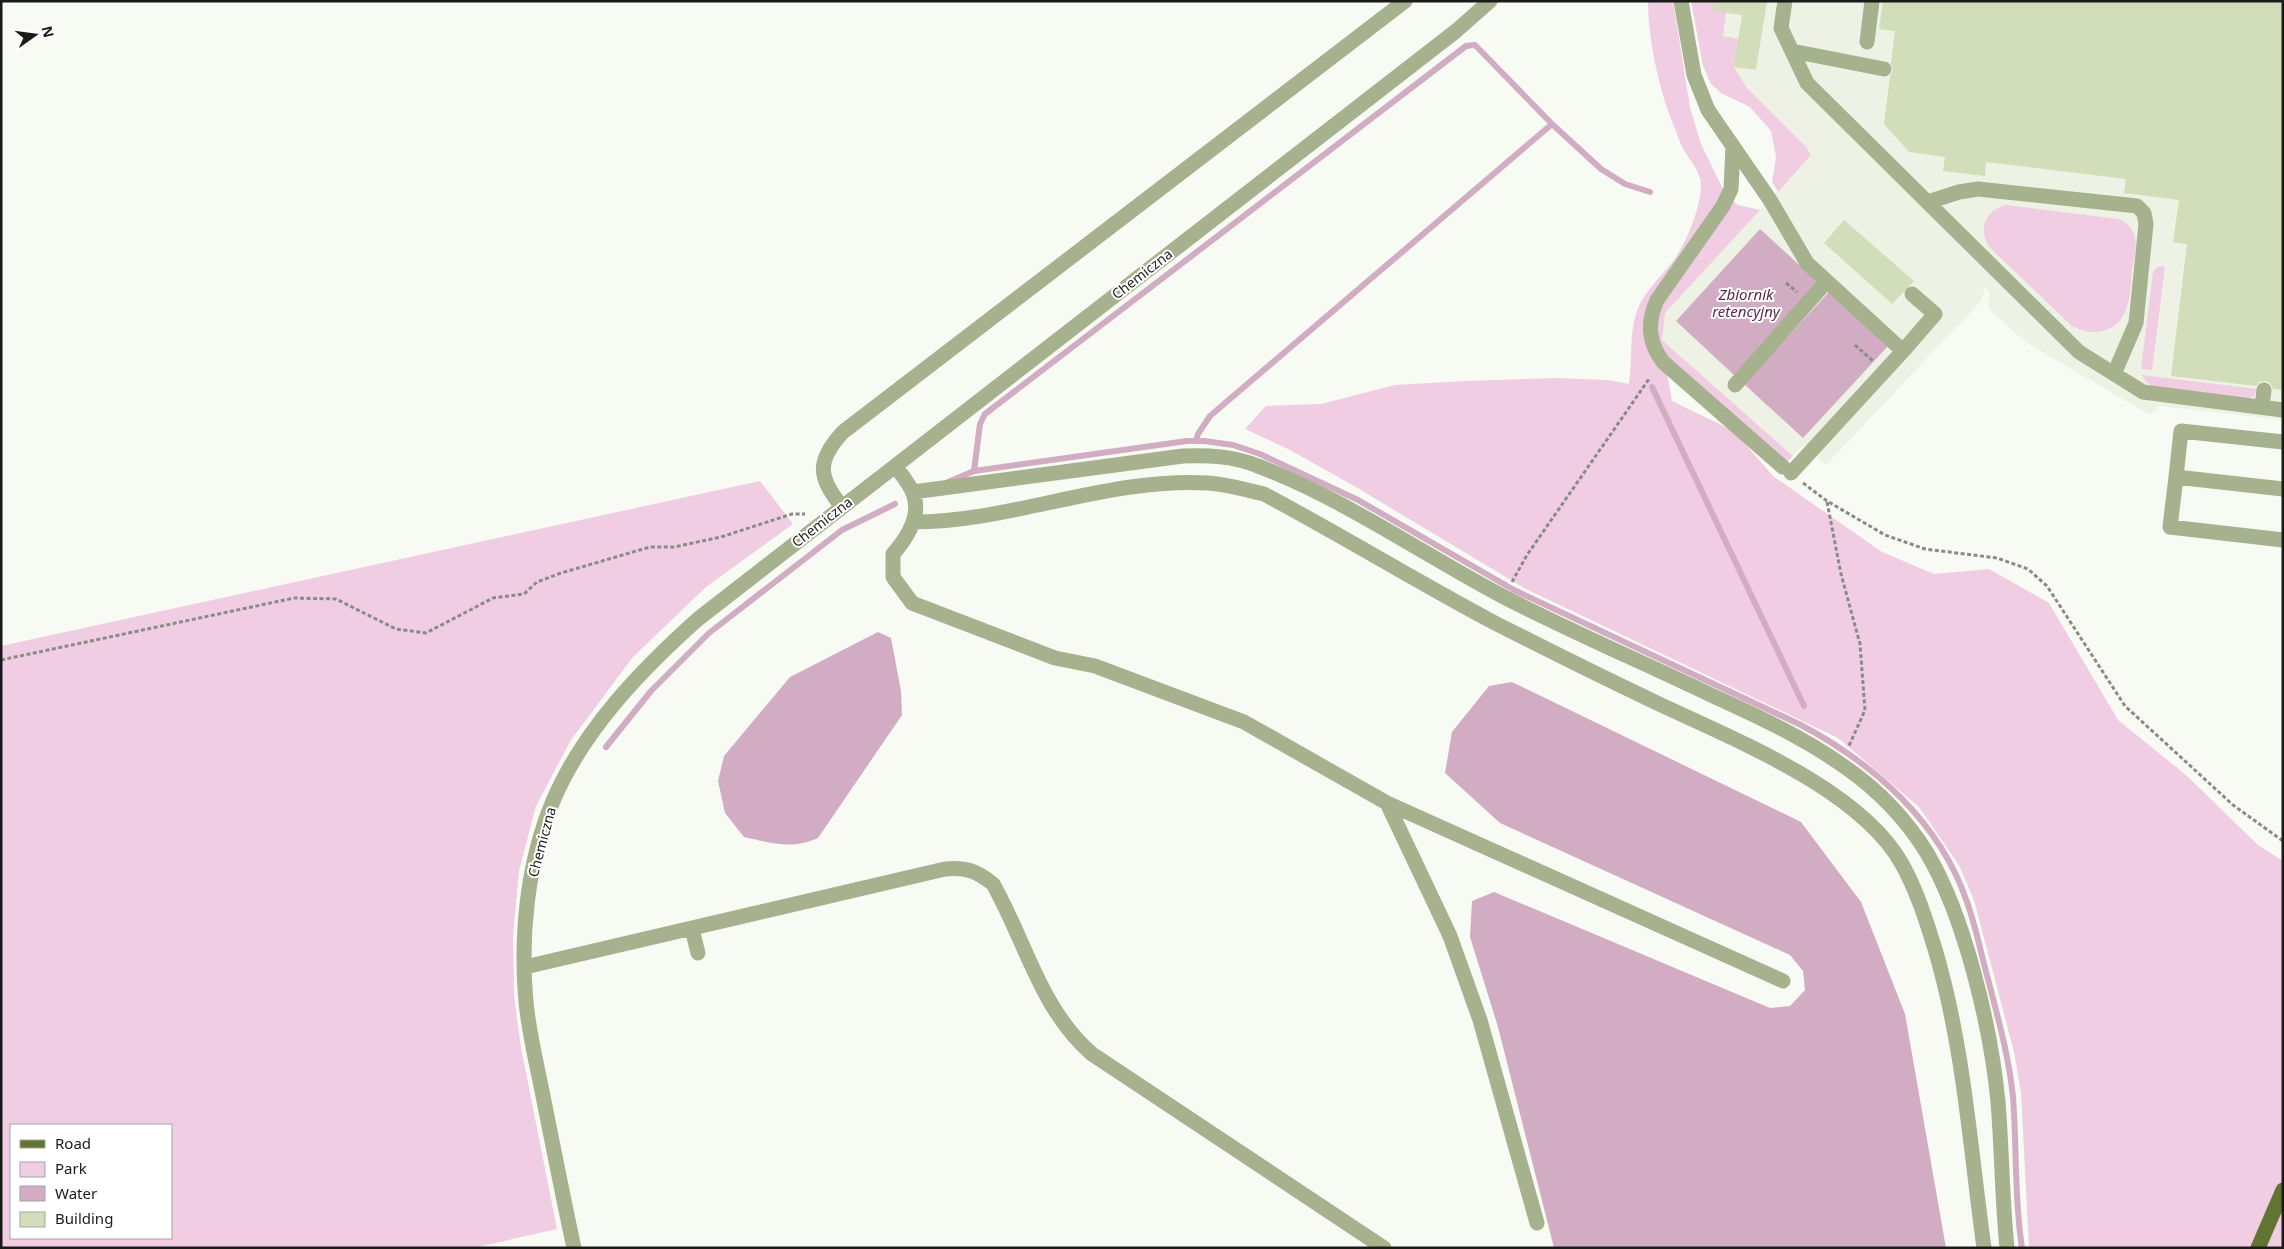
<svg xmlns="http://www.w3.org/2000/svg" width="2284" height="1249" font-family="'Noto Sans',sans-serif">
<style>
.built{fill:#edf2e4}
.green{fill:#f0cde2;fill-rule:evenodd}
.water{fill:#d1acc2}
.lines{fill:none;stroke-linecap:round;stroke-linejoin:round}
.stream{stroke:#d1acc2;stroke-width:6}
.building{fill:#d2deb9}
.path{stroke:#8a8b87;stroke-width:3;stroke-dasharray:4 2.5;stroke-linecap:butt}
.minor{stroke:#a6b18e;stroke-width:15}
.major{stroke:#627431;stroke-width:15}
.labels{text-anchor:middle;stroke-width:4;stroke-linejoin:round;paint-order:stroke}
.street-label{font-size:14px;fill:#1a1b19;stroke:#fff}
.water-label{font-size:15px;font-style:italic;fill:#5a2a4a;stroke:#fff}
</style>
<rect width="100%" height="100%" fill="#f8faf4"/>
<path class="built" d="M 1716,1 L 2283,1 L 2283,420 L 2160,406 L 2150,415 L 2024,341 L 1988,308 L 1990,293 L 1985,288 L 1981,301 L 1826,465 L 1805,444 L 1793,456 L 1662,340 L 1664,313 L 1811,155 L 1742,87 L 1724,57 Z"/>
<path class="green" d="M 1648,1 L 1673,1 L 1690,107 L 1701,144 L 1726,195 L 1738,205 L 1760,210 L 1665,313 L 1662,340 L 1793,456 L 1785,464 L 1667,373 L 1672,401 L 1734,431 L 1773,476 L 1882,552 L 1934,574 L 1989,569 L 2049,603 L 2118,720 L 2186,775 L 2258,845 L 2283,861 L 2283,1248 L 2029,1248 L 2021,1093 L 2014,1052 L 1974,900 L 1959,865 L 1919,807 L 1838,738 L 1524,588 L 1356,487 L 1288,449 L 1245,429 L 1266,406 L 1321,404 L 1395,385 L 1464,381 L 1556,378 L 1608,380 L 1629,384 C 1633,357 1628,332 1639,306 C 1648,287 1664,274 1676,257 C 1688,238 1700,209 1701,186 C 1702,174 1691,162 1685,152 C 1680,144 1677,133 1673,124 C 1659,89 1648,39 1648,1 Z
M 1691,1 L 1728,1 L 1723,36 L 1739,39 L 1734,67 L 1746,87 L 1806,147 L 1811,155 L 1778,192 L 1772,182 L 1776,157 L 1771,131 L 1750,107 L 1721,93 L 1711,84 L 1703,66 Z
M 2006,205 L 2118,219 C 2126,222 2132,227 2134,235 C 2138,245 2134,259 2132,270 C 2130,291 2131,322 2106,330 C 2093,334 2084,332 2072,326 L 1990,248 C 1977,230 1985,210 2006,205 Z
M 2161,266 L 2165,267 L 2152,370 L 2141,369 L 2153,272 L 2156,268 Z
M 2142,375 L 2257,389 L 2254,396 L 2249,398 L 2154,387 L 2146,382 Z
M 760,481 L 793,524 L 706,587 L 633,657 L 571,740 L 536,806 L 519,871 L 513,936 L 514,995 L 521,1048 L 557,1229 L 473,1248 L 1,1248 L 1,646 ZM 171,1125 L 171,1238 L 11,1238 L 11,1125 Z"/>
<path class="water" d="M 1760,229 L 1819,283 L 1734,375 L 1676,321 Z
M 1829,292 L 1888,346 L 1803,438 L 1744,384 Z
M 878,632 L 891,638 L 901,691 L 902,715 L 818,838 C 791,850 772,843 744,837 L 725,813 L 718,781 L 724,756 L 790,677 Z
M 1512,682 L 1801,822 L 1861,902 L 1905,1014 L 1946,1248 L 1554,1248 L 1498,1027 L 1470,937 L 1472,901 L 1494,892 L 1770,1008 L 1790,1006 L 1805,990 L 1803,971 L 1790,955 L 1500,823 L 1445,773 L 1452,732 L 1489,686 Z"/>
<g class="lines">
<path class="stream" d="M 1652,387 L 1804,706
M 1196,441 L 1198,434 L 1210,416 L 1552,124
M 974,471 L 980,424 L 985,414 L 1466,46 L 1475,45 L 1552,124 L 1601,169 L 1625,184 L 1650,192
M 948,482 L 974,471 L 1187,441 L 1204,441 L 1233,445 L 1260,454 L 1358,500 L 1514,590 L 1801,725 C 1874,764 1940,822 1967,902 C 1976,927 1981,954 1988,979 C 1998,1018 2009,1057 2013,1097 C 2017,1147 2014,1198 2022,1248
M 606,747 L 651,691 L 709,633 L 842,530 L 895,504"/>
</g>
<path class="building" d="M 1714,1 L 1767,1 L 1756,70 L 1734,67 L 1742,15 L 1713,11 Z
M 1883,1 L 2283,1 L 2283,390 L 2273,389 L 2270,383 L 2266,381 L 2260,382 L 2256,386 L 2171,376 L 2187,244 L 2173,242 L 2179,200 L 2124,193 L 2126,179 L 1986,162 L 1985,176 L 1943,171 L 1945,157 L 1909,152 L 1884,124 L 1890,76 L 1893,70 L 1891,63 L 1895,31 L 1879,29 Z
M 1844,220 L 1914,281 L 1892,304 L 1824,243 Z"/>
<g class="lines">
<path class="path" d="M 1786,283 L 1797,292
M 1855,345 L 1873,361
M 1803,483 L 1827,501 L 1885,535 L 1925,549 L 1997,558 L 2028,569 L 2047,586 L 2125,706 L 2233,805 L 2283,841
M 1827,502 L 1841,574 L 1860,644 L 1865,710 L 1848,748
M 1512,582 L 1527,555 L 1649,379
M 1,660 L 294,598 L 336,599 L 396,629 L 426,633 L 493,598 L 524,594 L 537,582 L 561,573 L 650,547 L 674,547 L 721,537 L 792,514 L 805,514"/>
<path class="minor" d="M 1681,1 L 1694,75 L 1708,110 L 1770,200 L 1807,263 L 1903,351 L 1935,314 L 1912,294
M 1785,1 L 1781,28 L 1807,83 L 2079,352 L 2143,392 L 2283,410
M 1867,42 L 1872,1
M 1792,51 L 1884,69
M 1733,147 L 1731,189 L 1723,206 L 1657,300 C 1647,323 1648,342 1663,362 L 1783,467
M 1928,202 L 1959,192 L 1978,189 L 2137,206 L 2144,213 L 2146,224 L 2136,323 L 2114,374
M 1735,385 L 1827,281
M 2262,407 L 2264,390
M 2283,442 L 2181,431 L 2176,477 L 2283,489
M 895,466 C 901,474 909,483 913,493 C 922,515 907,538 893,554 L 893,577 L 912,603 L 1055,658 L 1095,666 L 1244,722 L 1387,803 L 1783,981
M 1791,473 L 1903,351
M 2176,477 L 2170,527 L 2283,540
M 913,492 L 1183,456 C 1209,455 1233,456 1258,466 C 1345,499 1422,554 1504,597 C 1572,632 1642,662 1711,695 C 1757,716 1803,737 1845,767 C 1878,790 1906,819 1927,853 C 1965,917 1991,1028 1998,1102 C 2002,1151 2002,1199 2007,1248
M 842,507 C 818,477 816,461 843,432 L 1405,1
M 913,522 C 1012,522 1108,477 1208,483 C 1227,484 1245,490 1264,494 C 1341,535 1416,581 1493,622 C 1548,650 1602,677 1657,703 C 1733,739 1860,789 1902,864 C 1917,891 1926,920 1935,949 C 1964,1047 1970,1147 1984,1248
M 1387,803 L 1450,936 L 1480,1020 L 1537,1223
M 692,929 L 698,953
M 525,967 L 945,869 C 966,867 977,871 993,884 C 1026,942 1040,1009 1092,1054 L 1384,1248
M 574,1248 C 563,1197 553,1146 543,1096 C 537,1065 529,1034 526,1002 C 520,937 527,863 553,801 C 583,730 641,670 698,619 L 1456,31 L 1490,1"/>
<path class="major" d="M 2258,1248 L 2283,1190"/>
</g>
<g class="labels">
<g class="street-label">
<text transform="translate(1142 274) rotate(-38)" y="5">Chemiczna</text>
<text transform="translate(822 522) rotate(-38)" y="5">Chemiczna</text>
<text transform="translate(542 842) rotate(-75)" y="5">Chemiczna</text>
</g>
<g class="water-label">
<text x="1746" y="300">Zbiornik<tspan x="1746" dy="17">retencyjny</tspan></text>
</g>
</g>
<rect width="2284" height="1249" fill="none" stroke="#1a1b19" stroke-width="5"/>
<rect x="10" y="1124" width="162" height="115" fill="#ffffff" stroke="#a3a4a3"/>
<rect x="20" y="1140" width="25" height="8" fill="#627431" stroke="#a3a4a3"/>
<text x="55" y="1149" font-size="15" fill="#1a1b19">Road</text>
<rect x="20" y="1162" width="25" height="15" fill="#f0cde2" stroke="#a3a4a3"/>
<text x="55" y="1174" font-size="15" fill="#1a1b19">Park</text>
<rect x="20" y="1186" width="25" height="15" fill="#d1acc2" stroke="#a3a4a3"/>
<text x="55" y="1199" font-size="15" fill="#1a1b19">Water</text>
<rect x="20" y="1212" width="25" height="15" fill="#d2deb9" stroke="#a3a4a3"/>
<text x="55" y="1224" font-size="15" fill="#1a1b19">Building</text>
<g transform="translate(35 35) rotate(76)" stroke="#ffffff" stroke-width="4" paint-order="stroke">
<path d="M0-4L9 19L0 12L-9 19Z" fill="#1a1b19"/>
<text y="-8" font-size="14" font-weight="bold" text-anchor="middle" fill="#1a1b19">N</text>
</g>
</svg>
